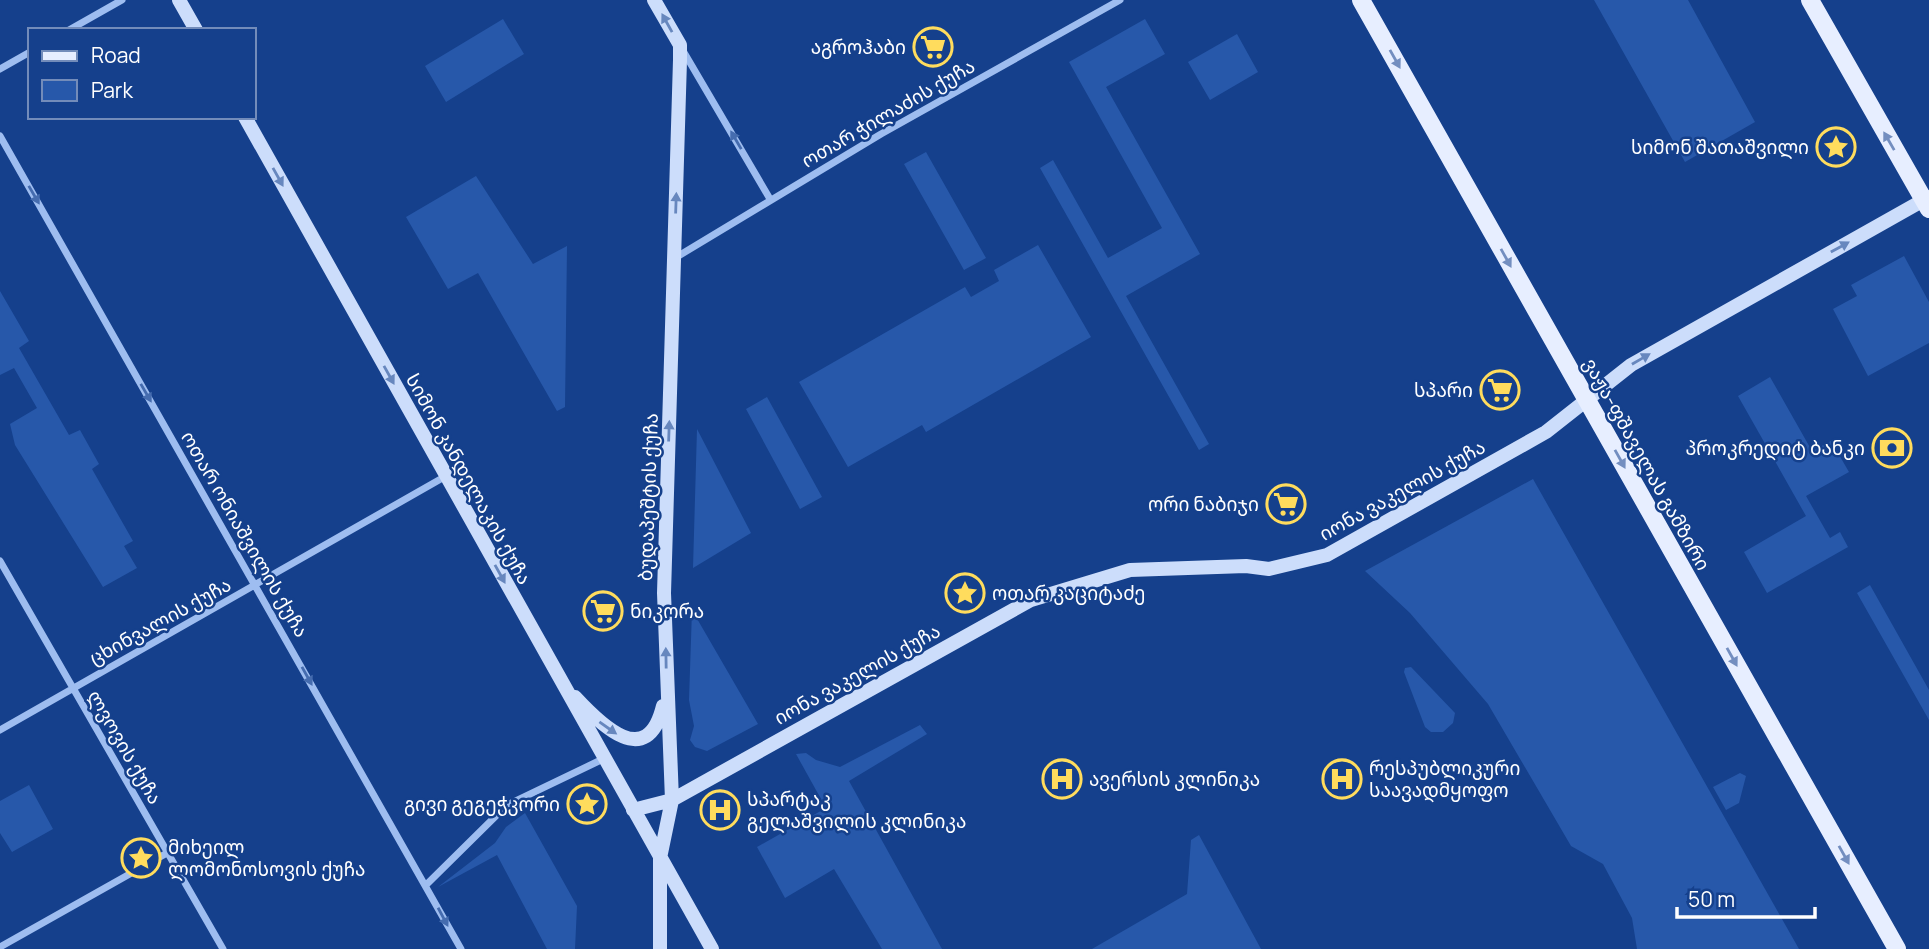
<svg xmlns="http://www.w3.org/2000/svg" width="1929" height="949" font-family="Manrope,'Noto Sans Georgian',sans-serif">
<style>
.green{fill:#2758aa}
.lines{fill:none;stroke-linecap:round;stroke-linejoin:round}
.street{stroke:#9ebdf0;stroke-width:7}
.secondary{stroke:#ccddfb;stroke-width:14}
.primary{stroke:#e7eeff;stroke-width:18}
.oneway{fill:#6787be}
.oneway2{fill:#738ec0}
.oneway3{fill:#456caf}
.labels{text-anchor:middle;stroke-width:5;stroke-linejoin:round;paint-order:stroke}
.poi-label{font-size:19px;fill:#fff;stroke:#15408c;text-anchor:end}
.street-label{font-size:19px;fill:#fff;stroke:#15408c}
</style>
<rect width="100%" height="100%" fill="#15408c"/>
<path class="green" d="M 1594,0 L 1688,0 L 1755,122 L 1685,162 Z
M 503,19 L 524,54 L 446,102 L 425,66 Z
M 1145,19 L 1165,54 L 1106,87 L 1200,254 L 1126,296 L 1209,444 L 1199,450 L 1040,168 L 1053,160 L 1108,258 L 1162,228 L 1069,62 Z
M 1237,34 L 1258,72 L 1210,100 L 1188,62 Z
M 926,152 L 986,258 L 964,270 L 904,164 Z
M 476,176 L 533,264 L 567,246 L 565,407 L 557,411 L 478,273 L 448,289 L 406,217 Z
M 1038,245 L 1091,337 L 926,432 L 922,425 L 848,467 L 799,382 L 965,287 L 971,297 L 999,281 L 994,270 Z
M 1904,256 L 1929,302 L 1929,343 L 1868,376 L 1833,309 L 1857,296 L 1851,285 Z
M 0,291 L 29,341 L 19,348 L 69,435 L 80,430 L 99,464 L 92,469 L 133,541 L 124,546 L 137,568 L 103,587 L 15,445 L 10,424 L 37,408 L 14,368 L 0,375 Z
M 1770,377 L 1812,451 L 1831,441 L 1849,472 L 1806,496 L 1830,538 L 1840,532 L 1848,547 L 1767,593 L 1744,552 L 1806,516 L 1738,396 Z
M 767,397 L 822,497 L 800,509 L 746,409 Z
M 697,429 L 751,533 L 693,568 Z
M 1533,479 L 1799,949 L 1637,949 L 1632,918 L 1603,864 L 1571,846 L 1488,704 L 1410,613 L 1365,571 Z
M 1870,585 L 1929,690 L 1929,720 L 1857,593 Z
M 692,610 L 758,724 L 707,751 L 695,747 L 690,740 L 694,726 L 689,700 Z
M 1411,667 L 1455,713 L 1453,723 L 1443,732 L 1431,732 L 1425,727 L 1404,672 L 1405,668 Z
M 920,725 L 927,734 L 849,781 L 942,949 L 882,949 L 834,869 L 785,898 L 757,847 L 826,808 L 796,754 L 806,753 L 816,760 L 840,767 Z
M 1740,773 L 1746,776 L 1739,803 L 1726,810 L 1713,787 Z
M 29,785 L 53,829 L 12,852 L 0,833 L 0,801 Z
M 525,813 L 577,906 L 575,949 L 547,949 L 497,855 L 438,887 L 495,843 L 506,827 Z
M 1199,835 L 1261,949 L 1092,949 L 1187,894 L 1191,840 Z"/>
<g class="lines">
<path class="street" d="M 69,30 L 122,0
M 682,49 L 770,199
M 0,69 L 30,52
M 0,136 L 461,949
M 675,258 L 881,134 L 1120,0
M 0,561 L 223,949
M 0,730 L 446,476
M 426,885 L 507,805 L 603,759
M 0,947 L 167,853"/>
<path class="secondary" d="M 179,0 L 196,30
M 654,0 L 680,45 L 680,60 L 664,593 L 672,800 L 660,858 L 660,949
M 245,117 L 712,949
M 575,697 C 601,725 647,771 663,706
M 633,810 L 672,800 L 1031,600 L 1130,570 L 1246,566 L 1269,569 L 1327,555 L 1546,432 L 1631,365 L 1929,197"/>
<path class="primary" d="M 1361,0 L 1897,949
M 1810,0 L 1929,209"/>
</g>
<defs><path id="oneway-solid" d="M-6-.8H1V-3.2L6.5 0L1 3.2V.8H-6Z" transform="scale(1.75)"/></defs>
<g class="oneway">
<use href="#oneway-solid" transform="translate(667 23) rotate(-119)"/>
<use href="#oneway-solid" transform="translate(278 177) rotate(61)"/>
<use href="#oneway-solid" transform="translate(676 203) rotate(-88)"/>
<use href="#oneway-solid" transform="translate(1840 247) rotate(-29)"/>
<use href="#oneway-solid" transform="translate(1641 359) rotate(-30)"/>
<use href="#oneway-solid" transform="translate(389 375) rotate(61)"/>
<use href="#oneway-solid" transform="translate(669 431) rotate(-88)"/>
<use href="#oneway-solid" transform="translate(500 574) rotate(61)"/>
<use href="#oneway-solid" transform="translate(666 658) rotate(-91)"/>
<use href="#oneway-solid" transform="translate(608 728) rotate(35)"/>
</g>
<g class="oneway2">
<use href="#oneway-solid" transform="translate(1395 59) rotate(61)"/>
<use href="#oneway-solid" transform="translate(1889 141) rotate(-120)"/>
<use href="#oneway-solid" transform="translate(1506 258) rotate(61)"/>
<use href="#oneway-solid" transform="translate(1620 459) rotate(61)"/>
<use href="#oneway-solid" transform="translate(1732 657) rotate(61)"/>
<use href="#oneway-solid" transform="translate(1844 855) rotate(61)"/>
</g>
<g class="oneway3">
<use href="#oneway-solid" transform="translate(736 140) rotate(-120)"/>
<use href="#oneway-solid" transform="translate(34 195) rotate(60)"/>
<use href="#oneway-solid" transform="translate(146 393) rotate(60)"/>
<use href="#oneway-solid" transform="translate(307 676) rotate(61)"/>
<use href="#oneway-solid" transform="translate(443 917) rotate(62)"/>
</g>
<defs>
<g id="supermarket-ring" transform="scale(2.0125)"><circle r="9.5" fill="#15408c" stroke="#ffdc5d" stroke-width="1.5"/><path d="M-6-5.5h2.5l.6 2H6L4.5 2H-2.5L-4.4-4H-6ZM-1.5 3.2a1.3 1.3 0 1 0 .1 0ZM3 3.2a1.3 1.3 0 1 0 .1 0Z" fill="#ffdc5d"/></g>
<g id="sight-ring" transform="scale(2.0125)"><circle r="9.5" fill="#15408c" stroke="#ffdc5d" stroke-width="1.5"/><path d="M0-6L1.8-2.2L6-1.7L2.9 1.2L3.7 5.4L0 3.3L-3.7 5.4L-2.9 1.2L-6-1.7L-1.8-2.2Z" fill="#ffdc5d"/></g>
<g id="bank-ring" transform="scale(2.0125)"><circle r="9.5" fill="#15408c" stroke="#ffdc5d" stroke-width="1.5"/><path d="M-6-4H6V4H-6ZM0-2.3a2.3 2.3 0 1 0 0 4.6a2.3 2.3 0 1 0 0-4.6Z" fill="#ffdc5d"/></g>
<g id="hospital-ring" transform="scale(2.0125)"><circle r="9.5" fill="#15408c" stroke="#ffdc5d" stroke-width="1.5"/><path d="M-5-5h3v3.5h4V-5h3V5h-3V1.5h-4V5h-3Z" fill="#ffdc5d"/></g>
</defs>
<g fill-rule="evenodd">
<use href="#supermarket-ring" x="933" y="47"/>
<use href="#sight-ring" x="1836" y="147"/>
<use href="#supermarket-ring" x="1500" y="390"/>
<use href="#bank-ring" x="1892" y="448"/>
<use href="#supermarket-ring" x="1286" y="504"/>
<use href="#sight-ring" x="965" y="593"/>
<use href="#supermarket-ring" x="603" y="611"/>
<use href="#hospital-ring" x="1062" y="779"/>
<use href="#hospital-ring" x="1342" y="779"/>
<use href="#sight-ring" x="587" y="804"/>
<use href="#hospital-ring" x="720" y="810"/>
<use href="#sight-ring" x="141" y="858"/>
</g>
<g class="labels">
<g class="poi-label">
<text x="906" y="54">აგროჰაბი</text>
<text x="1809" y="154">სიმონ შათაშვილი</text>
<text x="1473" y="397">სპარი</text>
<text x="1865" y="455">პროკრედიტ ბანკი</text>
<text x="1259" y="511">ორი ნაბიჯი</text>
<text x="992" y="600" text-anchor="start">ოთარ კაციტაძე</text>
<text x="630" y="618" text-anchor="start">ნიკორა</text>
<text x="1369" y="775" text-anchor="start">რესპუბლიკური<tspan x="1369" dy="22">საავადმყოფო</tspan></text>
<text x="1089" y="786" text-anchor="start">ავერსის კლინიკა</text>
<text x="747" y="806" text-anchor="start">სპარტაკ<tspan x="747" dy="22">გელაშვილის კლინიკა</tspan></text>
<text x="560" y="811">გივი გეგეჭკორი</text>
<text x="168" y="854" text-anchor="start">მიხეილ<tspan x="168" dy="22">ლომონოსოვის ქუჩა</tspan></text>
</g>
<g class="street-label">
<text transform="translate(888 113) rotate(-30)" y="7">ოთარ ჭილაძის ქუჩა</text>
<text transform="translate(1647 464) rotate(61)" y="7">ვაჟა-ფშაველას გამზირი</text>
<text transform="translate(469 479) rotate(61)" y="7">სიმონ კანდელაკის ქუჩა</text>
<text transform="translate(1402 490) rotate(-29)" y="7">იონა ვაკელის ქუჩა</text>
<text transform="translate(648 497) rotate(-88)" y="7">ბუდაპეშტის ქუჩა</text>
<text transform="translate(245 534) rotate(60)" y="7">ოთარ ონიაშვილის ქუჩა</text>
<text transform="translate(160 621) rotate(-29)" y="7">ცხინვალის ქუჩა</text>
<text transform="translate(857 674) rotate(-29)" y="7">იონა ვაკელის ქუჩა</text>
<text transform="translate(125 747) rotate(60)" y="7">ლვოვის ქუჩა</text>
</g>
</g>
<rect x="28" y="28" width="228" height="91" fill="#15408c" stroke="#738cba" stroke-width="2"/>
<rect x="42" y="51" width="35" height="10" fill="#e7eeff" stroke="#738cba" stroke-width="2"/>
<text x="91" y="63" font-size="21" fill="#ffffff">Road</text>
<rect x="42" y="80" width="35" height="21" fill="#2758aa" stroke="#738cba" stroke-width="2"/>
<text x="91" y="98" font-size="21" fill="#ffffff">Park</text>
<path d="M1677 907v10h138v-10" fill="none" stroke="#ffffff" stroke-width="3.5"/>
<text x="1688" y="907" font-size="21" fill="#ffffff" stroke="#15408c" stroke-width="5" paint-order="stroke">50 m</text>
</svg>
